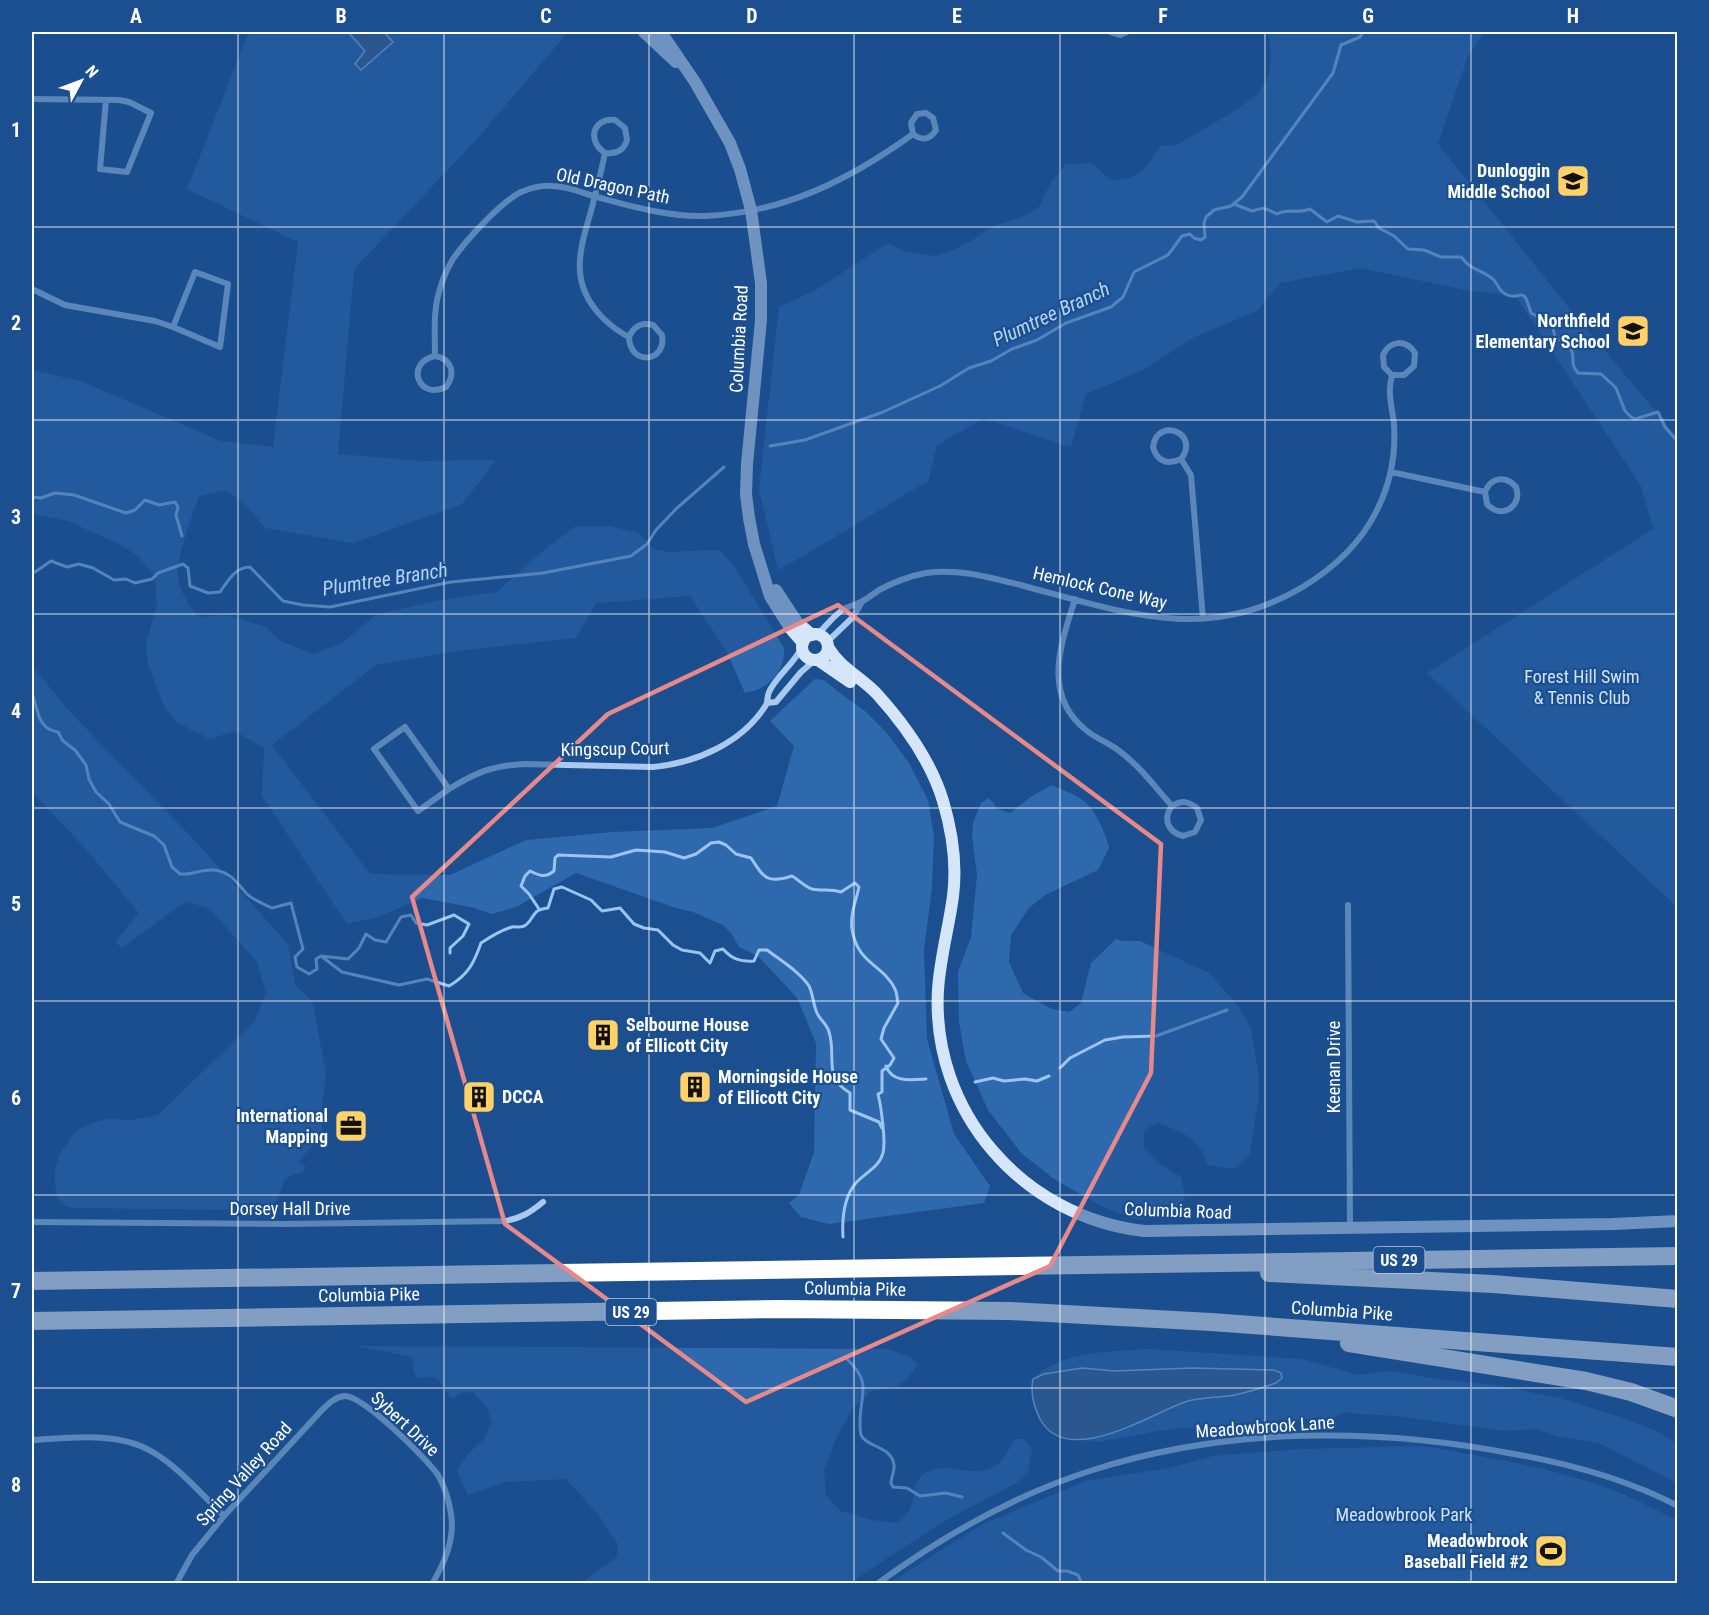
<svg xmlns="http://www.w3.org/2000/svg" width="1709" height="1615" font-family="'Roboto Condensed',sans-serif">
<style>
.green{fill:#2e69ad}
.water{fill:#3c6290;stroke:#9cc4f0;stroke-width:1.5}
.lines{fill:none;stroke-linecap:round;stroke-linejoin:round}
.stream{stroke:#9cc4f0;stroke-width:3}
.street{stroke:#a9c9ee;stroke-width:6}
.secondary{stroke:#d6e6fa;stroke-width:12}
.highway{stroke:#fff;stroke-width:18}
.marked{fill:none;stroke:#e88989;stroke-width:4.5;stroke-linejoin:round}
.grid{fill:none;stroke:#fff;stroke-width:1.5;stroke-opacity:0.55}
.labels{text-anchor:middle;stroke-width:4.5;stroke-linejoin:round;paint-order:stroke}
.shield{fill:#1b4f8f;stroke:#bbcadd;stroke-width:1.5}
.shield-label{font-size:16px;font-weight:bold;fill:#fff}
.poi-label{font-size:18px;font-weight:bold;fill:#fff;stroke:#1b4f8f;text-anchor:end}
.street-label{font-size:18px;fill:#fff;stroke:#1b4f8f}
.park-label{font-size:18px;fill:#cfe3fa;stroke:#1b4f8f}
.water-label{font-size:20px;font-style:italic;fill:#b5d3f5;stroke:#1b4f8f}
.neatline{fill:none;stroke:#fff;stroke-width:2}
.grid-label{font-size:20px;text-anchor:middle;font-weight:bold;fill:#fff}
</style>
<rect width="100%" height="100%" fill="#1b4f8f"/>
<path class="green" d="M 249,32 L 568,32 L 476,140 L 354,269 L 338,454 L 422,461 L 496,460 L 462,504 L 353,543 L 265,528 L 248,507 L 226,490 L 199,496 C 193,513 174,564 178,579 C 181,594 189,605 198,617 L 225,615 L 266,627 L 280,641 L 314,654 L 342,643 L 376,615 L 436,601 L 497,592 L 544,550 L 576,526 L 610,526 L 638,533 L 654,549 L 668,552 L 720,550 L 735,568 L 784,648 C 786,672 767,690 745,693 L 726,650 L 690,596 L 596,603 L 576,638 L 456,651 L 376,665 L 272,745 L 370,874 L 450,875 L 526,840 L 613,832 L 712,828 L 777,806 L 794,746 L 770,721 L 815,679 L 824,680 L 840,693 L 865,711 L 886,732 L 909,763 L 928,800 L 934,837 L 932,888 L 924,950 L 927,1039 L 954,1134 L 990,1186 L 984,1203 L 829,1224 L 801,1217 L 789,1203 L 799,1195 L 814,1152 L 816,1043 L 797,998 L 759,957 L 739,947 L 731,933 L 723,925 L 693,912 L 673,907 L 576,873 L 516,907 L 492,914 L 471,907 L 422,898 L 378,917 L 347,924 L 262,796 L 264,748 L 235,731 L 210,739 L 176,722 L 164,706 L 148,665 L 146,644 L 157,605 L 155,576 L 138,556 L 119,544 L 68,521 L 32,514 L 32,370 L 80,381 L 221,441 L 273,447 L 298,242 L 187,189 Z
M 1269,32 L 1484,32 L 1468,56 L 1438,144 L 1570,309 L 1677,437 L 1677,907 L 1427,673 L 1653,529 L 1641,486 L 1515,295 L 1471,291 L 1360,268 L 1280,283 L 1257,311 L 1194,337 L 1145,369 L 1086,394 L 1071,447 L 984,418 L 937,445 L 928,481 C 878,510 829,542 778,570 L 759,489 L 779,307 L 816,290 L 888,243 L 906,252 L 934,256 L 956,249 L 973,240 L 991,227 L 1023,217 L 1039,207 L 1050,184 L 1066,164 L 1091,163 L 1111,180 C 1138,181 1147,169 1160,146 L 1177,145 L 1233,112 L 1257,95 L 1268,78 L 1271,61 Z
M 32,666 L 70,712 L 198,844 L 288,944 L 295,985 L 312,1001 L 326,1073 L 321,1116 L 324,1143 C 311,1144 306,1152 299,1162 L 306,1167 L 302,1173 C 276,1175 286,1192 273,1204 C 271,1207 267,1208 264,1210 L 74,1208 L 66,1206 L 58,1199 L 55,1185 L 55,1170 L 60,1153 L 76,1131 L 92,1123 L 109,1119 L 131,1120 L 158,1115 L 254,1022 L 266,994 L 257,962 L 210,909 L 186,901 L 122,948 L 115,942 L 139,913 L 85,848 L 32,792 Z
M 1052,785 C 1062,790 1075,794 1083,800 C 1097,812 1105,832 1109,848 L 1098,870 L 1045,895 L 1029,908 L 1011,935 L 1009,962 L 1023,993 L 1052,1009 L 1069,1012 L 1081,1003 L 1091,963 L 1116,939 L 1123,941 L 1140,941 L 1209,973 L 1239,1007 L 1251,1029 L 1258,1071 L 1259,1095 L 1249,1156 L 1235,1169 L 1208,1165 C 1199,1138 1183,1132 1158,1123 L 1144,1130 L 1144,1149 L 1158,1163 L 1181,1177 L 1185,1197 L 1175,1212 L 1138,1220 L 1103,1207 L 1054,1179 L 1021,1153 L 988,1110 L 966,1061 L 959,1022 L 958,971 L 971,937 L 977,875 L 972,836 L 973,823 L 981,803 L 989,798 L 998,809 L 1010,813 L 1032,796 Z
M 356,1346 L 887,1349 L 910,1357 L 917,1365 L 908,1378 L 897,1386 L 872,1391 L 852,1409 L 836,1439 L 824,1469 L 826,1495 L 840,1511 L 871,1520 L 898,1523 C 902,1519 908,1514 910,1509 C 916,1496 912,1479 927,1472 C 952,1459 983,1487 1005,1456 C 1009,1451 1011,1444 1014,1439 L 1024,1439 L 1032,1449 L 1028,1472 L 1016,1483 L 943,1522 L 863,1574 L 852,1583 L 582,1583 L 617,1557 L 618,1544 L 598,1514 L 566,1479 L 505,1482 L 468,1495 L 457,1471 L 468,1454 L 484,1439 L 492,1422 L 486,1406 L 473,1392 L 461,1393 L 452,1399 C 438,1383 443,1373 418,1378 L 414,1373 L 412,1357 Z
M 1148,1349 L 1302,1359 L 1358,1375 L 1392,1371 L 1435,1379 L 1495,1385 L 1559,1398 L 1617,1416 L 1657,1431 L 1677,1444 L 1677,1483 L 1599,1443 L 1556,1436 L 1537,1429 L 1504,1431 L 1396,1416 L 1358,1414 L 1344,1412 L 1335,1418 L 1262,1421 L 1163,1430 L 1099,1442 L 1065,1438 L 1085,1439 L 1163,1412 L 1183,1402 L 1206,1398 L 1229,1396 L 1274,1370 L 1192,1368 L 1114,1371 L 1082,1368 L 1044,1374 L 1033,1379 C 1062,1350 1110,1352 1148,1349 Z
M 1423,1446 C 1487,1457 1554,1468 1615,1491 C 1636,1499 1657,1511 1677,1520 L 1677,1583 L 889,1583 L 983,1524 L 1086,1481 L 1169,1468 L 1213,1456 L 1302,1449 Z"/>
<path class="water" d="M 351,32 L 384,32 L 393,42 L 361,70 L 355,64 L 365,51 L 349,33 Z
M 1082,1368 L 1114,1371 L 1192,1368 L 1274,1370 L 1281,1373 L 1282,1378 L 1276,1383 C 1261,1388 1244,1394 1228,1396 C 1212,1398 1197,1397 1182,1403 C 1148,1416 1066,1468 1040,1419 C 1034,1406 1030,1394 1033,1379 L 1044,1374 Z"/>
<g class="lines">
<path class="stream" d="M 1234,204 L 1252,211 C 1267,206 1265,209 1277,214 C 1288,208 1298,214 1310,209 L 1327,222 L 1338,216 L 1357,222 L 1374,221 L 1379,228 L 1394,236 L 1408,249 L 1424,250 L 1441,257 L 1461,257 C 1472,271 1481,269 1493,279 C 1498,284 1499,291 1505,294 C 1521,303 1522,281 1531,313 L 1552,324 L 1555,337 C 1585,353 1565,359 1578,373 L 1601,374 L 1612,384 L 1616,388 L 1625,411 L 1631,417 L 1635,419 L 1658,412 L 1665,427 L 1678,442
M 770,446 L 805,440 L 883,412 L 940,386 L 969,368 L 991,361 L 1012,349 L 1037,340 L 1066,323 L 1111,307 L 1123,297 L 1134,272 L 1168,255 L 1182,236 L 1190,234 L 1194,238 L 1201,240 L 1205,237 L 1204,223 L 1206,217 L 1214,210 L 1231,206 L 1242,197 L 1333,73 L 1341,45 L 1360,37 L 1363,32
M 32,497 L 41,498 L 55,493 L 74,495 L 126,513 L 135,510 L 145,500 L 159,505 L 175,502 L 178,507 L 176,515 L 182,536
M 32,571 L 35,572 L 51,561 L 67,567 L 79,564 L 93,568 L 114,580 L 126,579 L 135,583 L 152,579 L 158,573 L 183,564 L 188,568 L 190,586 L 208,593 L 220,592 C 228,581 235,567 250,567 L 283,601 L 303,605 L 330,607 L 451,582 L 543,573 L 631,556 L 647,544 L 656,530 L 676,509 L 724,467
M 32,693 C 38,709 37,729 58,732 L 63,741 L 75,750 L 86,765 L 89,779 L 96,792 L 109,804 L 120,822 L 154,836 L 164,845 L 172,867 L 180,874 C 192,875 202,869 213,870 C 230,871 237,883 247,894 C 253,900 264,904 272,908 L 291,903 L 303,949 L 295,957 L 297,967 L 309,974 L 317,969 L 316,959 L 321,956
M 539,909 L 529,894 L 521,886 L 525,876 L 530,871 C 540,876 545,878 554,871 L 555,858 L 558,855 L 611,857 L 636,850 L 665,852 L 684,858 L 696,854 L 711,843 L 719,842 L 726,845 L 736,854 L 751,858 C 764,878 767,884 792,876 C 799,880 805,887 812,889 C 822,891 831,889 841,892 L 855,883 L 859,887 C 856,901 850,914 852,929 C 857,964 884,965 895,989 C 897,993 897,999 898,1003 L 884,1028 L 881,1039 L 894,1058 L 890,1065 L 882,1071 L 882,1092 L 878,1094 C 881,1106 886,1141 883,1153 C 879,1168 864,1173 855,1184 C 844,1198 842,1220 843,1237
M 321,956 L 342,972 L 399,985 L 427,979 L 449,986 C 468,975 474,963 481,943 C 490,937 501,930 512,927 C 517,926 521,929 526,925 C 536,916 531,910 548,908 L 554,889 L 562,887 L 591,900 L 602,911 L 620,908 L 634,924 L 644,928 L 658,930 L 673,945 L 682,950 L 700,953 L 710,963 L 715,951 L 723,949 C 732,959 740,962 754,961 L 759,950 L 767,950 C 780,960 800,972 809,986 C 813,994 813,1004 817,1013 C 820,1020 827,1024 829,1032 C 837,1056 822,1077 850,1093 L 850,1110 L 879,1122 L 882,1128
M 321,956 L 348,959 L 359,948 L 366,934 L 375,940 L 386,942 L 401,917 L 411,915 L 416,923 L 427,925 L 454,915 L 469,924 L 463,936 L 450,948 L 450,953
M 886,1066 C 892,1083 911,1080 926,1079
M 1060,1068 L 1070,1058 L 1105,1040 L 1123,1037 L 1156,1036 L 1227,1010
M 975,1082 L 993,1078 L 1004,1081 L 1025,1079 L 1037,1081 L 1049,1076
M 846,1358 C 872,1383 861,1390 860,1421 C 860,1425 860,1431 861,1435 C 866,1447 892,1446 894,1465 C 895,1471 891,1477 891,1483 L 893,1487 L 907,1488 L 920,1496 L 946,1493 L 962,1497
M 1003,1533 L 1026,1550 L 1041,1557 L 1058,1571 L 1067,1571 L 1078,1575 L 1082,1584"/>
<path class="street" d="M 1110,32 L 1120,35 L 1127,32
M 32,99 L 119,100 L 129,102 L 151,113 L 127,172 L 100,169 L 106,100
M 605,153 C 587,141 592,118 615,120 L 625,128 L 627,140 C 624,151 616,154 605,153 C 601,173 596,192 591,211 C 579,252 569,284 603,318 C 611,326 619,332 629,337 C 630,367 667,362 662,335 L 653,325 C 641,322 634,326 629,337
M 195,272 L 228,284 L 220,347 L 173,327 Z
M 32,289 L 65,305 L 155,321 L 173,327
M 435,356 C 452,359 456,374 446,387 C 419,401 404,363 435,356 C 435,335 433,312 439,292 C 442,281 447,269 453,259 C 466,240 501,202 521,192 C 531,188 542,185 552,186 C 568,186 582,193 597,197 C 631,206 668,217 704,216 C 784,213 849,180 913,134 L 911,123 L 917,114 L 926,113 L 933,118 L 936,130 C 930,140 922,141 913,134
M 1181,459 C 1168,465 1157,462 1153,447 C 1157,416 1201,433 1181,459 L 1191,475 L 1203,619
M 1391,472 L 1485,492 C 1491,477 1506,475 1516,487 C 1523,507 1501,520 1487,504 L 1485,492
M 1075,599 C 1061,644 1041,695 1087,731 C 1096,738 1108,743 1118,750 C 1139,765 1155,787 1172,806 C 1163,818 1167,832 1183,836 L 1195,832 L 1201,820 L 1197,808 C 1188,801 1182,800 1172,806
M 818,634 C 826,626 834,615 844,609 C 849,606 855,605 861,602 C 867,599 873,594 879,590 C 894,582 910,576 926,573 C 960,568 992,578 1024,586 C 1122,612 1206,644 1301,588 C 1331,570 1360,544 1376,512 C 1390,485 1396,454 1394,424 C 1392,407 1387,392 1392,375 L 1384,367 L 1383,355 C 1390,340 1406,339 1415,353 L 1414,366 L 1404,375 L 1392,375
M 827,642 L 853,617 L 862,602
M 767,703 L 776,702 L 801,672 L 815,660
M 449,789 L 418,811 L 374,749 L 405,727 L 449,789 C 477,772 491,766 524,764 L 653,767 C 696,763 742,743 766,705 C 768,701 767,696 769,692 C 777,675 794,664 802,647
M 1348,905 L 1350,1228
M 32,1222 L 285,1224 L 504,1221 C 520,1219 531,1212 543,1202
M 32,1440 C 69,1438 117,1431 151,1451 C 179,1467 201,1494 224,1516
M 176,1584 L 192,1555 L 224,1516 L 322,1410 C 328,1404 335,1397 344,1396 C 363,1395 427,1459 438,1475 C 445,1487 449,1501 451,1514 C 455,1539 445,1562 432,1584
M 877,1584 C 944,1535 1014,1495 1093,1470 C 1227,1427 1377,1427 1514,1454 C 1571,1464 1626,1479 1678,1506"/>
<path class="secondary" d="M 644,32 L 676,62
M 661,32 L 695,82 L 730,143 L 740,169 L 751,210 L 761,283 L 761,320 L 747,464 L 746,494 L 749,518 L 754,544 L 770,596 L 790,628 L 803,643
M 776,590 L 797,622 L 812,635
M802 647a13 13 0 1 1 26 0a13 13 0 1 1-26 0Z
M 828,647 C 840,668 861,677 877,694 C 905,725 931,761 943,801 C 952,831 957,865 953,896 C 949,927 940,958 938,990 C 931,1112 1023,1217 1144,1231 L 1613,1224 L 1678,1221
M 818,660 L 850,682"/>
<path class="highway" d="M 1269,1273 L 1493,1284 L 1678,1299
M 32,1281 L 1678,1256
M 32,1321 L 780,1309 L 1010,1311 L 1211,1322 L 1678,1357
M 1349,1343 L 1586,1381 L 1631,1392 L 1678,1409"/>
</g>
<path d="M0 0H1709V1615H0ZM 838,605 L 1161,844 L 1151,1073 L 1050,1266 L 746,1402 L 505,1224 L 412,897 L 608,714 Z" fill="#1b4f8f" fill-opacity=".55" fill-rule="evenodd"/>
<path class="marked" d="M 838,605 L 1161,844 L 1151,1073 L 1050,1266 L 746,1402 L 505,1224 L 412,897 L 608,714 Z"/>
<path class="grid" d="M 238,32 L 238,1584M 444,32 L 444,1584M 649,32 L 649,1584M 854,32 L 854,1584M 1060,32 L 1060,1584M 1265,32 L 1265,1584M 1471,32 L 1471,1584M 32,227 L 1678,227M 32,420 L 1678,420M 32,614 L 1678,614M 32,808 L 1678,808M 32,1001 L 1678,1001M 32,1195 L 1678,1195M 32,1388 L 1678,1388"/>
<defs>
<g id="school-square" transform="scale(1.725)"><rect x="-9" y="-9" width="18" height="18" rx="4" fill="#ffd166" stroke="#1b4f8f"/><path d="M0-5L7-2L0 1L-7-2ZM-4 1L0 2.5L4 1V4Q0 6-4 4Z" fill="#111"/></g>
<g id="building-square" transform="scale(1.725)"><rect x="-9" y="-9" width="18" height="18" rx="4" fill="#ffd166" stroke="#1b4f8f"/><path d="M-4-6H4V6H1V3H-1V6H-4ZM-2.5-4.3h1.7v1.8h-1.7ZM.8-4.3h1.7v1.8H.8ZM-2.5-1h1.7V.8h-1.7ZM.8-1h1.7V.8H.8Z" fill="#111"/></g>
<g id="office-square" transform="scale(1.725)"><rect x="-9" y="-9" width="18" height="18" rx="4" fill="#ffd166" stroke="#1b4f8f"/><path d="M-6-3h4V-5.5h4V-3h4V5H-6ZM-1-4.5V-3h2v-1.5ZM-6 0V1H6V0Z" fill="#111"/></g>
<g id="stadium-square" transform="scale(1.725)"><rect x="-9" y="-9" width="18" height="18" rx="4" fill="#ffd166" stroke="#1b4f8f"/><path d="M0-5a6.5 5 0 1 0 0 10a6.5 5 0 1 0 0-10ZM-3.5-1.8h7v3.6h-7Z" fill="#111"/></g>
</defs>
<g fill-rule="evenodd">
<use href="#school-square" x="1573" y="181"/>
<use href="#school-square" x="1633" y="331"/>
<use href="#building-square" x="603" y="1035"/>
<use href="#building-square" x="695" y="1087"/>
<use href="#building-square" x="479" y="1097"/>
<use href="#office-square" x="351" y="1126"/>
<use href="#stadium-square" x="1551" y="1551"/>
</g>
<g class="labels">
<g class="shield">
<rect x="1373.5" y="1247" width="51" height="26" rx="4.5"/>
<rect x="605.5" y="1299" width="51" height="26" rx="4.5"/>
</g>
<g class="shield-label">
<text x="1399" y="1266">US 29</text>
<text x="631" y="1318">US 29</text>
</g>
<g class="poi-label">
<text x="1550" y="177">Dunloggin<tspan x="1550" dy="21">Middle School</tspan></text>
<text x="1610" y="327">Northfield<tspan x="1610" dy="21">Elementary School</tspan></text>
<text x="626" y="1031" text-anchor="start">Selbourne House<tspan x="626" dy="21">of Ellicott City</tspan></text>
<text x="718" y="1083" text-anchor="start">Morningside House<tspan x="718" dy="21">of Ellicott City</tspan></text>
<text x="502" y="1103" text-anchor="start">DCCA</text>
<text x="328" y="1122">International<tspan x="328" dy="21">Mapping</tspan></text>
<text x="1528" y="1547">Meadowbrook<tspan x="1528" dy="21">Baseball Field #2</tspan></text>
</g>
<g class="street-label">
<text transform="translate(613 186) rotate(12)" y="6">Old Dragon Path</text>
<text transform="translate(739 339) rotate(-87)" y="6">Columbia Road</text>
<text transform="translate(1100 588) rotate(13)" y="6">Hemlock Cone Way</text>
<text transform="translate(615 749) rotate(-1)" y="6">Kingscup Court</text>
<text transform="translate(1334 1067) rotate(-90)" y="6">Keenan Drive</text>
<text x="290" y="1215">Dorsey Hall Drive</text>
<text transform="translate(1178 1211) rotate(2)" y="6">Columbia Road</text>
<text transform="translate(855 1289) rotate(1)" y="6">Columbia Pike</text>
<text transform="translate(369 1295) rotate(-1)" y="6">Columbia Pike</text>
<text transform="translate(1342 1311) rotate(4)" y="6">Columbia Pike</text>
<text transform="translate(405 1424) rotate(43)" y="6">Sybert Drive</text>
<text transform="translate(1265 1427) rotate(-4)" y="6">Meadowbrook Lane</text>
<text transform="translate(244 1474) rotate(-48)" y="6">Spring Valley Road</text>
</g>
<g class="park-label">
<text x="1582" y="683">Forest Hill Swim<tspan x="1582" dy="21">&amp; Tennis Club</tspan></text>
<text x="1404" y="1521">Meadowbrook Park</text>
</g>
<g class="water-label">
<text transform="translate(1051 314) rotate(-25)" y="7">Plumtree Branch</text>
<text transform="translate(385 579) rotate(-9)" y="7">Plumtree Branch</text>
</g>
</g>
<rect width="1709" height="1615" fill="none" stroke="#1b4f8f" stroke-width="66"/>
<g transform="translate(81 81) rotate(49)" stroke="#1b4f8f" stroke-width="4.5" paint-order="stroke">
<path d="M0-4.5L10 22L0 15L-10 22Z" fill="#ffffff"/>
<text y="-9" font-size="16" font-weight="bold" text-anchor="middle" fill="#ffffff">N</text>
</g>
<rect x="33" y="33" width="1643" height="1549" class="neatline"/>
<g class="grid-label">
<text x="136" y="23">A</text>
<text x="341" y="23">B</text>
<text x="546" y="23">C</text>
<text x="752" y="23">D</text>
<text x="957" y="23">E</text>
<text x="1163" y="23">F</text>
<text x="1368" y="23">G</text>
<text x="1573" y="23">H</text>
<text x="16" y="137">1</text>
<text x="16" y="330">2</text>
<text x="16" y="524">3</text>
<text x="16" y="718">4</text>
<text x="16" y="911">5</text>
<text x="16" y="1105">6</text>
<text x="16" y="1298">7</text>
<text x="16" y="1492">8</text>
</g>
</svg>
